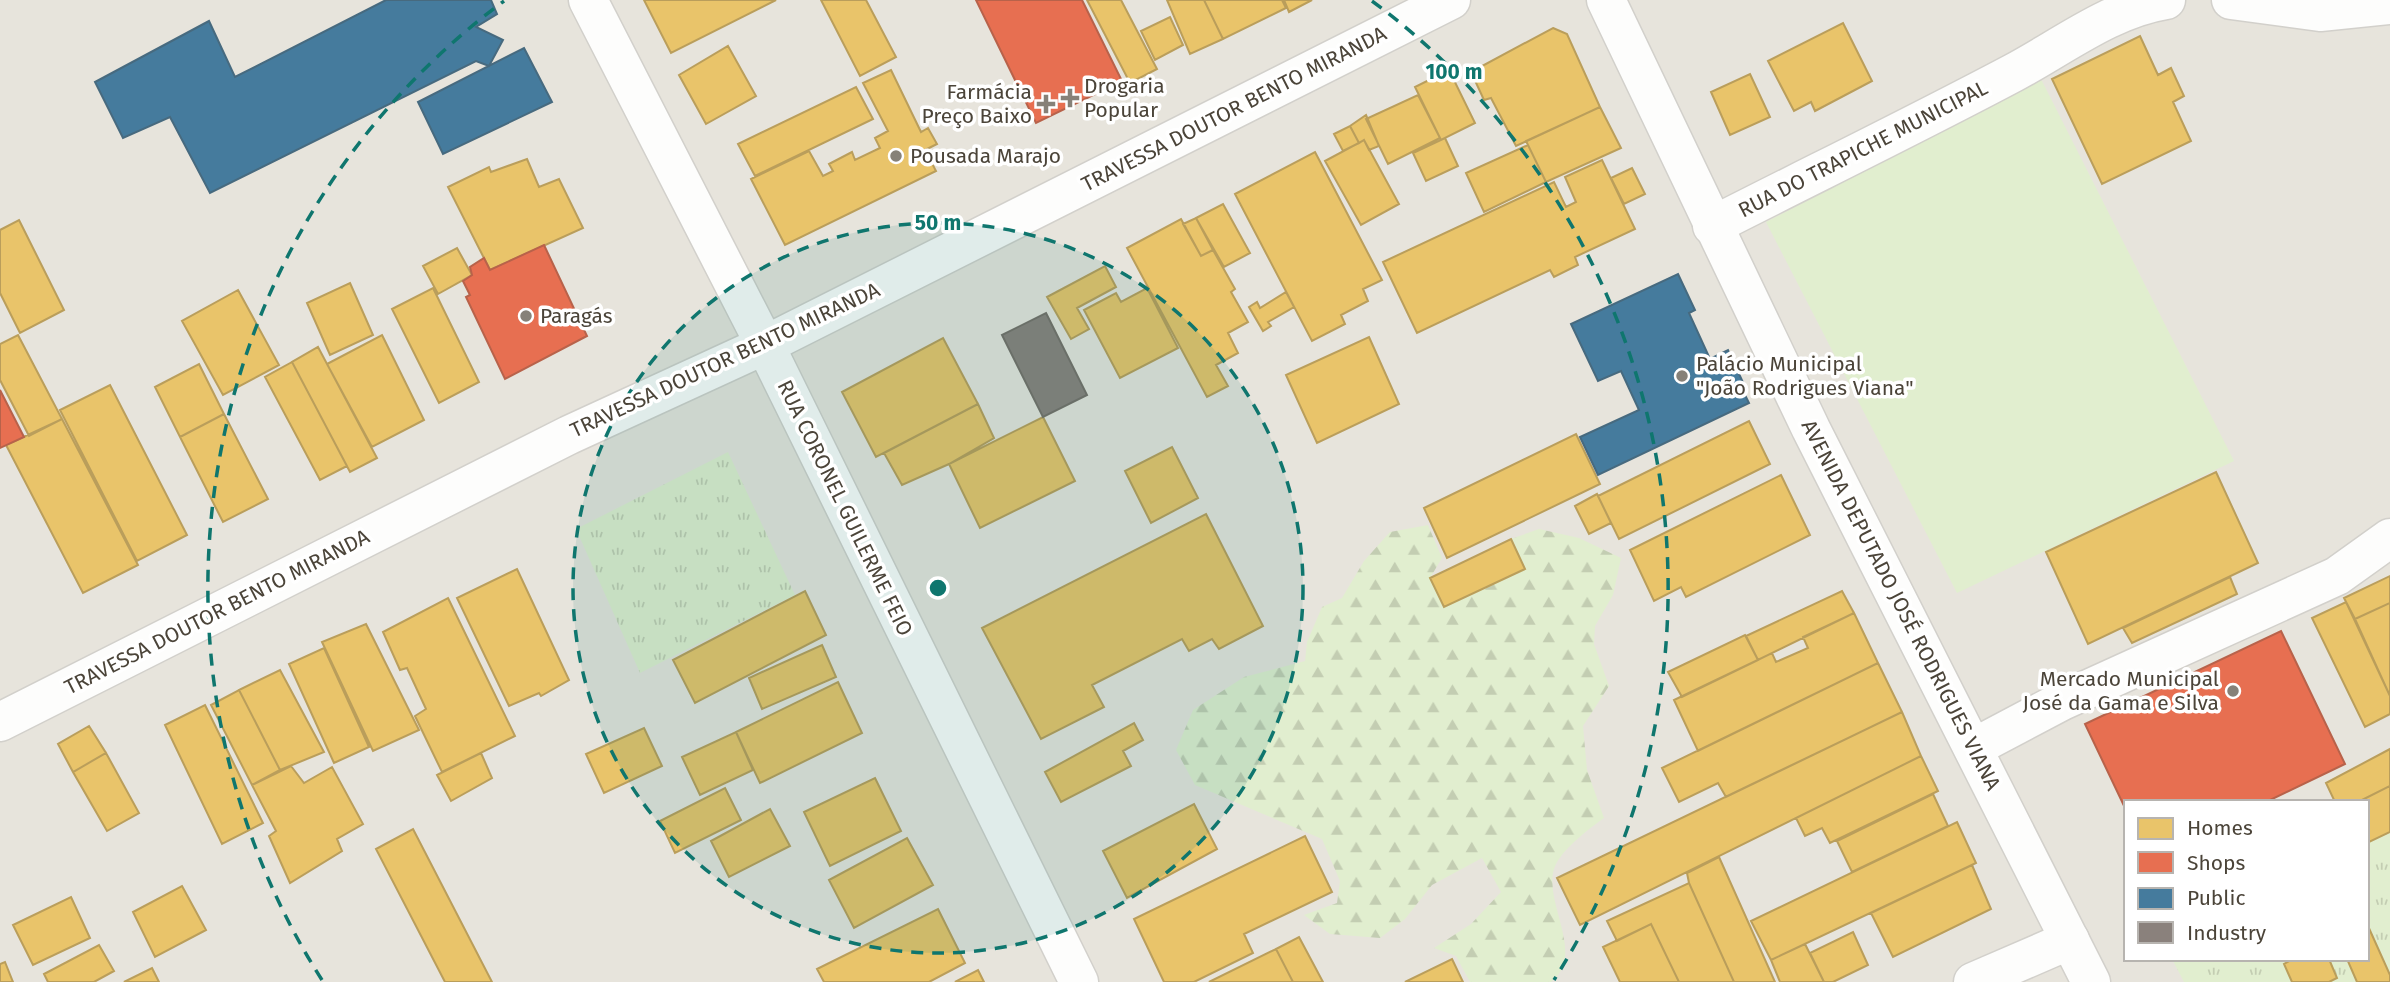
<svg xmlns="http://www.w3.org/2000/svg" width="2390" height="982" font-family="'Fira Sans',sans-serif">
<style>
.residential{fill:#e7e4dc;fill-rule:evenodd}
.grass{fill:url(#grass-tufts)}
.forest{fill:url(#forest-firs)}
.park{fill:#e1eecf}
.homes{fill:#e9c46a;stroke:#ba9e5b;stroke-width:2}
.shops{fill:#e76f51;stroke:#b8624a;stroke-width:2}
.public{fill:#457b9d;stroke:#476a7f;stroke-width:2}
.industry{fill:#8a817c;stroke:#776f68;stroke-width:2}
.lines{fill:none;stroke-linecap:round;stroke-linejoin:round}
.minor-casing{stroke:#d2d0cb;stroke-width:41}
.tertiary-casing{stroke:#d2d0cb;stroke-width:41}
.minor{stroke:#fdfdfc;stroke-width:38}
.tertiary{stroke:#fdfdfc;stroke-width:38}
.ring{fill:none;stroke:#0f766e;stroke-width:3.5;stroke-dasharray:12 9}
.poi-dot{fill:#868178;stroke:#fff;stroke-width:2.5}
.labels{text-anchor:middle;stroke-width:7;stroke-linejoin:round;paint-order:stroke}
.poi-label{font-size:21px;fill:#4b4439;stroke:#fff;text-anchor:start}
.street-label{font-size:21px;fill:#4b4439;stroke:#fff}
.centre{fill:#0f766e;stroke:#fff;stroke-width:3.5}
.ring-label{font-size:21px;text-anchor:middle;font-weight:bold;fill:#0f766e;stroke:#fff;stroke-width:7;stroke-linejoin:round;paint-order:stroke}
</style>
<defs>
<pattern id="grass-tufts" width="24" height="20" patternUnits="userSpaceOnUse" patternTransform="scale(1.75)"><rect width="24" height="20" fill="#e1eecf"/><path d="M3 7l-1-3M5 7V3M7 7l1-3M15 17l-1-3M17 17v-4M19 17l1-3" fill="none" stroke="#c3cdb2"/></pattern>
<pattern id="forest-firs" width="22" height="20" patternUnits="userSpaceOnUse" patternTransform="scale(1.75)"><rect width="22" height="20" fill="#e1eecf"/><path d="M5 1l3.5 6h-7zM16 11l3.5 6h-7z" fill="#c3cdb2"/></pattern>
</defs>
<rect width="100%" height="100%" fill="#f4f2ee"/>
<path class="residential" d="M 0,0 L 2390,0 L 2390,982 L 0,982 ZM 2126,802 L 2367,802 L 2367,959 L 2126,959 Z"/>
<path class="grass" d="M 728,452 L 795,595 L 640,673 L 576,529 Z
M 2390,832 L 2390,982 L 2184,982 L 2172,959 L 2367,959 L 2367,843 Z"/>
<path class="forest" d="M 1428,525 L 1442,558 L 1430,578 L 1444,607 L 1525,569 L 1511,539 L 1539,529 L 1579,538 L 1621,558 L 1613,595 L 1595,626 L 1594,644 L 1609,686 L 1583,726 L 1587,770 L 1604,818 C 1589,829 1570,843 1559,859 C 1534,893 1590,952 1551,982 L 1470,982 L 1456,956 L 1434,948 L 1471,924 L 1501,892 L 1482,858 L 1432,885 L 1405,919 L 1380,938 L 1330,934 L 1304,915 L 1337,903 L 1340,881 L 1322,839 L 1195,785 L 1176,750 L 1193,710 L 1244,677 L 1305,661 L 1307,642 L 1322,607 L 1342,598 L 1364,561 L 1390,532 Z"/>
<path class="park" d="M 2041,79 L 2234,461 L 1957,593 L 1766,222 Z"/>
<path class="homes" d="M 644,0 L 776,0 L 671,53 Z
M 821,0 L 866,0 L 896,57 L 860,76 Z
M 1087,0 L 1121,0 L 1157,69 L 1130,83 Z
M 1167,0 L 1204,0 L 1223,39 L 1190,54 Z
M 1204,0 L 1282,0 L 1286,8 L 1223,39 Z
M 1284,0 L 1312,0 L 1289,12 Z
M 1170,17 L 1183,45 L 1155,60 L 1141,31 Z
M 1843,23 L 1872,81 L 1815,111 L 1811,102 L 1794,111 L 1768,61 Z
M 1553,28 L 1567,34 L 1600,107 L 1516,146 L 1491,98 L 1484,100 L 1471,72 Z
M 2140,36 L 2158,75 L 2171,68 L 2184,96 L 2173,102 L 2191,141 L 2102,184 L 2052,79 Z
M 728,46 L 756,96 L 706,124 L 679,75 Z
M 891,70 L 921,132 L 928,128 L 937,144 L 925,150 L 936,171 L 785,245 L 751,179 L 809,151 L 823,176 L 833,171 L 829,164 L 852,152 L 855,160 L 880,148 L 875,138 L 888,131 L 863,83 Z
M 1449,70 L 1475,123 L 1441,140 L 1415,87 Z
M 1750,74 L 1770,117 L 1730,135 L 1711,92 Z
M 856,87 L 873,119 L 755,176 L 738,144 Z
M 1418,95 L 1440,138 L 1388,164 L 1366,119 Z
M 1600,107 L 1621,148 L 1546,182 L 1526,141 Z
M 1366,115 L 1379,146 L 1369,150 L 1364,140 L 1359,143 L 1350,126 Z
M 1350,126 L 1359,143 L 1343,151 L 1334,134 Z
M 1445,138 L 1458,166 L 1426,181 L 1413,153 Z
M 1364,140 L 1399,204 L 1361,225 L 1325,161 Z
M 1528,145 L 1546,182 L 1484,212 L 1466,173 Z
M 1315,152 L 1382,280 L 1363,289 L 1368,301 L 1341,315 L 1345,324 L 1312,341 L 1235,194 Z
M 527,159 L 539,187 L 559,179 L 583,228 L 490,270 L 448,187 L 489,167 L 491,172 Z
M 1602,160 L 1635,229 L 1575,257 L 1578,265 L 1554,277 L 1550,270 L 1417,333 L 1383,262 L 1554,182 L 1566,207 L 1576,202 L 1565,177 Z
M 1632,168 L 1645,194 L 1624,204 L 1611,178 Z
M 1223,204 L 1250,253 L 1224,267 L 1196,218 Z
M 1196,218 L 1213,250 L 1201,256 L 1183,224 Z
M 1181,219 L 1201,256 L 1213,250 L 1235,289 L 1231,292 L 1248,322 L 1228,333 L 1238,353 L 1216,365 L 1228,386 L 1207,397 L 1127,248 Z
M 19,220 L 64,310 L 20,333 L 0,293 L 0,230 Z
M 457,248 L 472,275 L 438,294 L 423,266 Z
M 1105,266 L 1116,287 L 1077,308 L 1089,329 L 1071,339 L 1047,297 Z
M 350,283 L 373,335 L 330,355 L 307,303 Z
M 433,288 L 479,382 L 439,403 L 392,309 Z
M 1147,288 L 1178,348 L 1120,378 L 1084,310 L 1116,293 L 1121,302 Z
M 238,290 L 279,365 L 223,395 L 182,321 Z
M 1286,292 L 1294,307 L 1268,322 L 1271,326 L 1263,331 L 1249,307 L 1257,302 L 1260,308 Z
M 18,335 L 62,419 L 29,436 L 0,380 L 0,344 Z
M 382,335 L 424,420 L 372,447 L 327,364 Z
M 1369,337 L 1399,404 L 1317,443 L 1286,375 Z
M 943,338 L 978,404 L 876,457 L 842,392 Z
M 318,347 L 377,458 L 350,472 L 292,362 Z
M 292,362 L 347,466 L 320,480 L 265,377 Z
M 199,364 L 224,414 L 180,437 L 155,387 Z
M 110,385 L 187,535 L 137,561 L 60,410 Z
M 978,404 L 994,438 L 949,464 L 902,485 L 884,453 Z
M 224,414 L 268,499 L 223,522 L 180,437 Z
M 1043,417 L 1075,481 L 980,528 L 949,464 Z
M 62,419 L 138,565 L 83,593 L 6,445 Z
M 1749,421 L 1770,464 L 1619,539 L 1598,496 Z
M 1576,434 L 1600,484 L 1447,558 L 1424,508 Z
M 1172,447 L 1198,498 L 1151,523 L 1125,471 Z
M 2216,472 L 2258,563 L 2088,644 L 2046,552 Z
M 1781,475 L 1810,535 L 1686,597 L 1681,587 L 1654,601 L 1630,550 Z
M 1597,494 L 1611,523 L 1589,534 L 1575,506 Z
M 1206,514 L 1263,626 L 1219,649 L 1212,639 L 1189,651 L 1182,639 L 1092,685 L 1104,707 L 1041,739 L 982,628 Z
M 1511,539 L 1525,569 L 1444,607 L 1430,578 Z
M 517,569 L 569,680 L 541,696 L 539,693 L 509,706 L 457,598 Z
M 2390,576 L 2390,603 L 2355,619 L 2344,598 Z
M 2230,577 L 2237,594 L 2132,643 L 2123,628 Z
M 805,591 L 826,635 L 695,703 L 673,660 Z
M 1842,591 L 1854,613 L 1758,660 L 1746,636 Z
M 448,598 L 515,736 L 442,772 L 415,716 L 426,709 L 407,668 L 400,670 L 383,632 Z
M 2346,602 L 2390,696 L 2390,714 L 2365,727 L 2312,618 Z
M 2390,603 L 2390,696 L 2355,619 Z
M 1854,613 L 1878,663 L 1698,751 L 1674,700 L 1772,653 L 1776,662 L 1808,648 L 1803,637 Z
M 366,624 L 419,730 L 373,751 L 322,642 Z
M 1745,635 L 1758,660 L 1682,697 L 1668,672 Z
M 822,645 L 836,677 L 762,709 L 749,678 Z
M 324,648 L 369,747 L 334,763 L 289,664 Z
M 1878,663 L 1902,712 L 1726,797 L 1718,783 L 1679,802 L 1662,768 Z
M 280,670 L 324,752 L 280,770 L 239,690 Z
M 838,682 L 862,733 L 760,783 L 736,732 Z
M 239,690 L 280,770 L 252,785 L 211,705 Z
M 205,705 L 263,823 L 222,844 L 165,725 Z
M 1902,712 L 1921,756 L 1580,925 L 1557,878 Z
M 1134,723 L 1143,740 L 1123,751 L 1131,766 L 1061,802 L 1045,772 Z
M 89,726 L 106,753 L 73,772 L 58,744 Z
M 644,728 L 662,766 L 604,793 L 586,754 Z
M 736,732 L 753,770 L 700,795 L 682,757 Z
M 2390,749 L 2390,786 L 2358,802 L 2335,802 L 2326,783 Z
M 106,753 L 139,813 L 107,831 L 73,772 Z
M 481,753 L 492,778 L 451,801 L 437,775 Z
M 1921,756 L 1938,791 L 1830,843 L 1822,828 L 1805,836 L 1796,818 Z
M 291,766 L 304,783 L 332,767 L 363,824 L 337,839 L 342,851 L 290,883 L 269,836 L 276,831 L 252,785 Z
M 875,778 L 901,831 L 830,866 L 804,812 Z
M 2390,786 L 2390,832 L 2367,843 L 2367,802 L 2358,802 Z
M 725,788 L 741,820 L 675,853 L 660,821 Z
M 1933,794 L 1948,826 L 1852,872 L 1837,841 Z
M 1194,804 L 1217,849 L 1127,898 L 1103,851 Z
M 770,809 L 790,846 L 729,877 L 711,841 Z
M 1957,822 L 1976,863 L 1771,960 L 1751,921 Z
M 413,829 L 492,982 L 445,982 L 376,849 Z
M 1305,836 L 1332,892 L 1244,934 L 1253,953 L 1194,982 L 1164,982 L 1134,919 Z
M 907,838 L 933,885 L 854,928 L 829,880 Z
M 1719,857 L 1775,982 L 1734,982 L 1689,883 L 1687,873 Z
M 1972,865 L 1991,909 L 1893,957 L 1871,913 Z
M 1689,883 L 1734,982 L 1679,982 L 1651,924 L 1617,941 L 1607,921 Z
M 182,886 L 206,930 L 155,957 L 133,912 Z
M 71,897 L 90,938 L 33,965 L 13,925 Z
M 938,909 L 965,963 L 929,982 L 824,982 L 817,969 Z
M 1651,924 L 1679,982 L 1620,982 L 1603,947 Z
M 2368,926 L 2390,975 L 2390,982 L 2357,982 L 2347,959 L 2367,959 Z
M 1853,932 L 1868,965 L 1833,982 L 1824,982 L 1810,953 Z
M 1299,937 L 1323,982 L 1293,982 L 1276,949 Z
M 1805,944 L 1824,982 L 1780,982 L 1771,960 Z
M 99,945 L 114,971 L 94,982 L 48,982 L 44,974 Z
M 1276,949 L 1293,982 L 1209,982 Z
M 1452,959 L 1463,982 L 1405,982 Z
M 2293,959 L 2329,959 L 2337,978 L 2329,982 L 2292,982 L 2284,964 Z
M 5,962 L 13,982 L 0,982 L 0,964 Z
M 152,968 L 159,982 L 124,982 Z
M 978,970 L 984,982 L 955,982 Z"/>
<path class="shops" d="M 976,0 L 1082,0 L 1122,81 L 1036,123 Z
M 544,245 L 587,336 L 505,379 L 466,297 L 470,295 L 463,281 L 472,275 L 470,267 L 484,258 L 490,270 Z
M 0,390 L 24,437 L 0,448 Z
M 2281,631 L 2345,764 L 2266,802 L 2126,802 L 2126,810 L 2085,724 Z"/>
<path class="public" d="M 386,0 L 491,0 L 497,14 L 476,27 L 503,40 L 489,66 L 476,61 L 210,193 L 170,117 L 123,138 L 95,82 L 209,21 L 235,77 Z
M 524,48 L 552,102 L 443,154 L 418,102 Z
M 1678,274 L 1695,310 L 1689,313 L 1710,359 L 1728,350 L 1746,389 L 1743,391 L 1749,403 L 1598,475 L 1580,437 L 1639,410 L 1621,371 L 1598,381 L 1571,324 Z"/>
<path class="industry" d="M 1046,313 L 1087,395 L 1043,417 L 1002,335 Z"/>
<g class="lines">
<g class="minor-casing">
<path id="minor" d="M 588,0 L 765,345 L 1079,982
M 2231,0 L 2320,12 L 2390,5
M 1712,226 C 1812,175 1913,126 2013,73 C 2062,47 2110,9 2166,0
M 1973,748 L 2062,701 L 2337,576 L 2390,538
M 1973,982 L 2070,940"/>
</g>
<g class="tertiary-casing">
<path id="tertiary" d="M 1606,0 L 1811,429 L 2091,982
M 0,722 L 569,435 L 765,345 L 1451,0"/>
</g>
<use href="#minor" class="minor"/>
<use href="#tertiary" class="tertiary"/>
</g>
<circle cx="938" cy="588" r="365" fill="#0f766e" fill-opacity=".12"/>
<g class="ring">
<circle cx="938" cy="588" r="365"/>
<path d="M322 980A730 730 0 0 1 504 1M1372 1A730 730 0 0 1 1554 980"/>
</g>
<g class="poi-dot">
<path d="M1066.5 87.5h7v7h7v7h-7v7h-7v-7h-7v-7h7z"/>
<path d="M1042.5 93.5h7v7h7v7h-7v7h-7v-7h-7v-7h7z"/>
<circle cx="896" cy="156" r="7"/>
<circle cx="526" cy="316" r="7"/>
<circle cx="1682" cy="376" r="7"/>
<circle cx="2233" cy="691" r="7"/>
</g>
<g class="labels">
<g class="poi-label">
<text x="1084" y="93">Drogaria<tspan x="1084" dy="24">Popular</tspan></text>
<text x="1032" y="99" text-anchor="end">Farmácia<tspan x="1032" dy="24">Preço Baixo</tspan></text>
<text x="910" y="163">Pousada Marajo</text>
<text x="540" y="323">Paragás</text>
<text x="1696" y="371">Palácio Municipal<tspan x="1696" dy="24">"João Rodrigues Viana"</tspan></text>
<text x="2219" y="686" text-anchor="end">Mercado Municipal<tspan x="2219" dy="24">José da Gama e Silva</tspan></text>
</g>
<g class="street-label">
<text transform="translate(1234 109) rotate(-27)" y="7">TRAVESSA DOUTOR BENTO MIRANDA</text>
<text transform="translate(1863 149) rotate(-27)" y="7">RUA DO TRAPICHE MUNICIPAL</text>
<text transform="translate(725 360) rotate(-25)" y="7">TRAVESSA DOUTOR BENTO MIRANDA</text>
<text transform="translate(845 508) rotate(64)" y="7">RUA CORONEL GUILERME FEIO</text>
<text transform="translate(1901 605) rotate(63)" y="7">AVENIDA DEPUTADO JOSÉ RODRIGUES VIANA</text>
<text transform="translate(217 612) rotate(-27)" y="7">TRAVESSA DOUTOR BENTO MIRANDA</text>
</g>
</g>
<circle cx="938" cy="588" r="10" class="centre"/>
<g class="ring-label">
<text x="1454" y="79">100 m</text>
<text x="938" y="230">50 m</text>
</g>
<rect x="2124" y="800" width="245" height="161" fill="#ffffff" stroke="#b7b4b0" stroke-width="2"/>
<rect x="2138" y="818" width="35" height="21" fill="#e9c46a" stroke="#b7b4b0" stroke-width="2"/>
<text x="2187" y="835" font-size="21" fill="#4b4439">Homes</text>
<rect x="2138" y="852" width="35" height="21" fill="#e76f51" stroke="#b7b4b0" stroke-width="2"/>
<text x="2187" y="870" font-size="21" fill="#4b4439">Shops</text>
<rect x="2138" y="888" width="35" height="21" fill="#457b9d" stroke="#b7b4b0" stroke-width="2"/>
<text x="2187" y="905" font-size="21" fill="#4b4439">Public</text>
<rect x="2138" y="922" width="35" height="21" fill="#8a817c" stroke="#b7b4b0" stroke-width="2"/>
<text x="2187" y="940" font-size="21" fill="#4b4439">Industry</text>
</svg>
